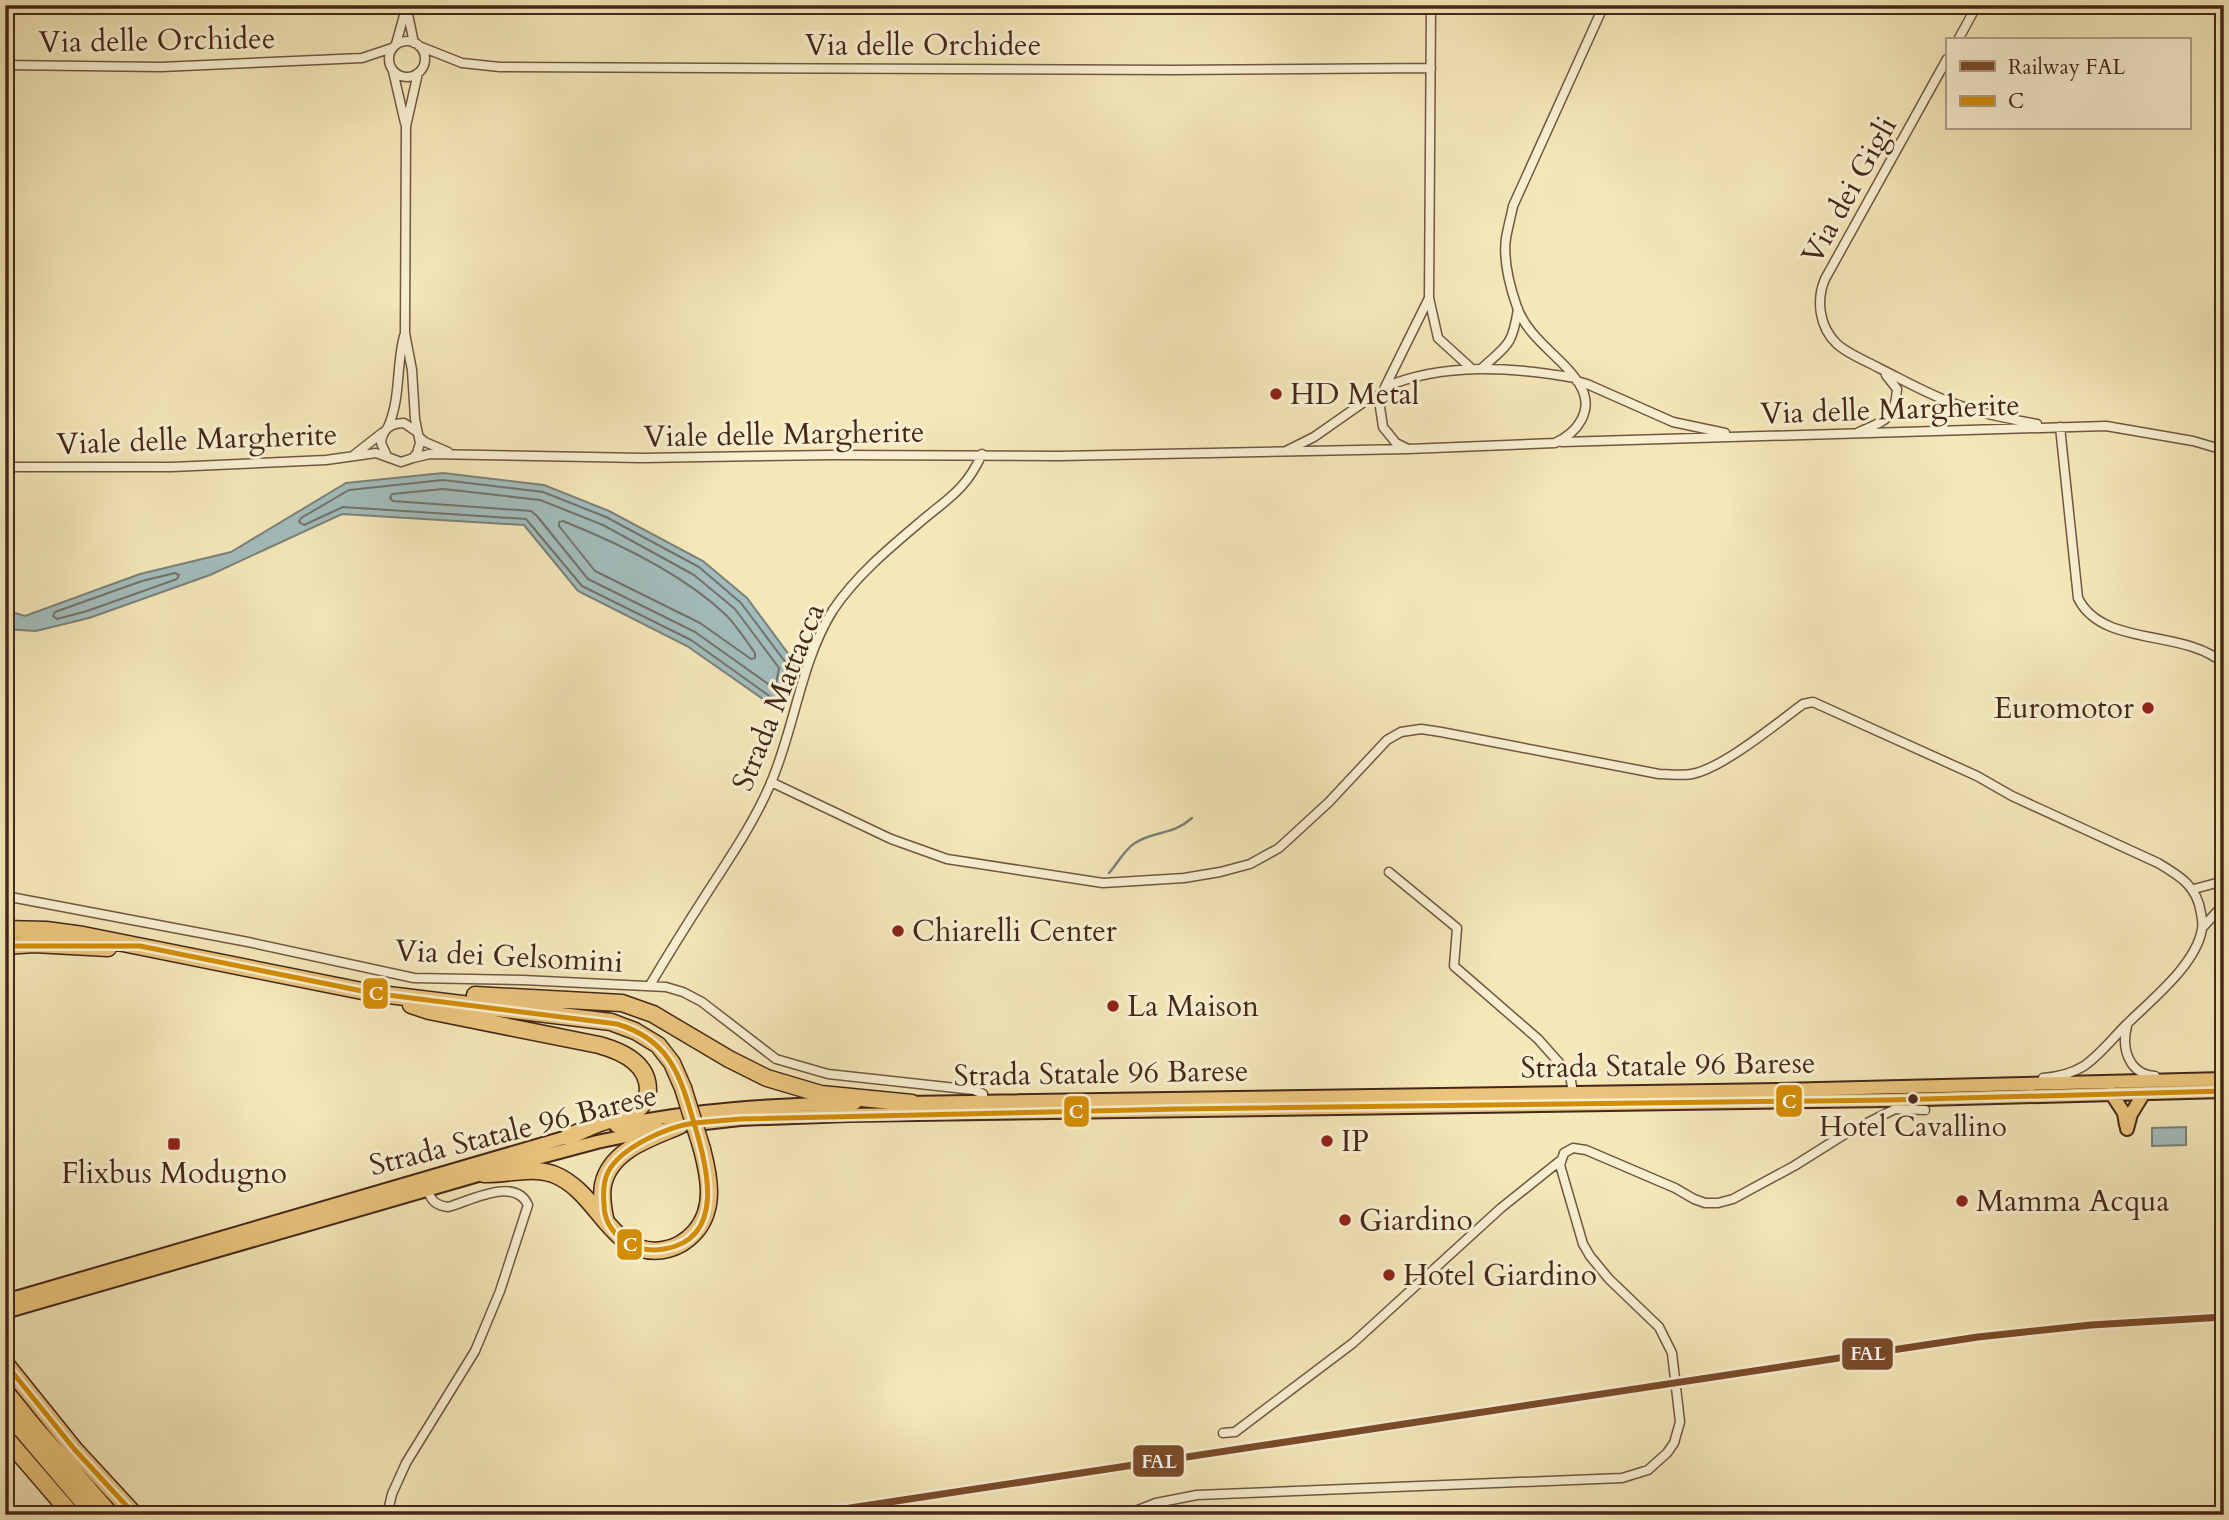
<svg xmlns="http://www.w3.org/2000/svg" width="2229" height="1520" font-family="Cardo,serif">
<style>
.water{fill:#a2bcbb;stroke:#7c807a;stroke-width:2}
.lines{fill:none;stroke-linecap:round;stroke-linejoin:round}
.shore{stroke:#73726a;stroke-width:2}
.stream{stroke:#7c807a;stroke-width:2.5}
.street-casing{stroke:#705741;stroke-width:11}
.primary-casing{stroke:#442719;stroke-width:16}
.highway-casing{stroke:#442719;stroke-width:19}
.street{stroke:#f8efd1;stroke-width:8}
.primary{stroke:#eac47c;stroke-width:12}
.highway{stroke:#eac47c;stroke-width:16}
.highway-bridge-casing{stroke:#442719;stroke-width:19;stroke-linecap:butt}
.highway-bridge{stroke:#eac47c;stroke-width:16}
.bus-1-casing{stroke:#f8efd1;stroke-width:10}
.bus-1{stroke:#d38d05;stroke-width:5}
.rail-1-casing{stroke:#f8efd1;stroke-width:12}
.rail-1{stroke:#7a4b2a;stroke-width:7}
.poi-dot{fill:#8f2418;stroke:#f8efd1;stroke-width:2.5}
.bus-dot{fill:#442719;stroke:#f8efd1;stroke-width:2.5}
.labels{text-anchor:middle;stroke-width:6;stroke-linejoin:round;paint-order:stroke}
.bus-label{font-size:28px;fill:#442719;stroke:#f8efd1}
.street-label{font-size:30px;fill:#442719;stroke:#f8efd1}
.poi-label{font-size:30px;fill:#442719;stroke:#f8efd1;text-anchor:start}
.line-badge{stroke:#f8efd1;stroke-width:2.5}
.badge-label{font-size:19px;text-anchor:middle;font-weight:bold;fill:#fff}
</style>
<rect width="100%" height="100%" fill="#f4e7b8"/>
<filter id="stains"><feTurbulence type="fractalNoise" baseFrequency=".00286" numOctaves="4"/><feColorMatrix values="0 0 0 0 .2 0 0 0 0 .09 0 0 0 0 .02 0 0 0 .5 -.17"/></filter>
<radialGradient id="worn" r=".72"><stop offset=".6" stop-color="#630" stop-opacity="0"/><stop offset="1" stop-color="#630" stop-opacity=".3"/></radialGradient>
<path class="water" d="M 443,473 L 544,485 L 609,511 L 703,561 L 747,598 L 798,667 L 783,713 L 687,646 L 578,591 L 524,525 L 342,514 L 210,575 L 89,618 L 36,631 L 5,629 L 5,610 L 25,616 L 140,574 L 231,552 L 346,483 Z
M 2186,1127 L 2186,1145 L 2152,1146 L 2152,1128 Z"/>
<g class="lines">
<path class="shore" d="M 443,480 L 543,492 L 606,517 L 699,567 L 741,603 L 789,667 L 780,699 L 775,700 L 691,640 L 582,586 L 526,519 L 343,507 L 304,525 L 299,522 L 301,518 L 349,490 Z
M 443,489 L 540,500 L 603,525 L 694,575 L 735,609 L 779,668 L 776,684 L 771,686 L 695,632 L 588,579 L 537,516 L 531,511 L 393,501 L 390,498 L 392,494 Z
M 563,521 C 618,543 683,574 726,615 C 737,626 746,641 755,653 L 755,658 L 751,659 L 700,623 L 595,571 L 559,526 L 559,522 Z
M 175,573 L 179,575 L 177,579 L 87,611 L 57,619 L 53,616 L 55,612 L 142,581 Z"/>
<path class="stream" d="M 1109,873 C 1117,864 1125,849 1135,843 C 1155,830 1172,836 1192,818"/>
<g class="street-casing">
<path id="street" d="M 406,5 L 414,43
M 1431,5 L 1429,298 L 1438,338 L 1472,369
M 1958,40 L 1977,5
M389 59a18 18 0 1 1 36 0a18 18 0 1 1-36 0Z
M 396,44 L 405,12
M 419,46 L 462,63 L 500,67 L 1173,70 L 1431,68
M 1947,59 L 1825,279 C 1816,300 1819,327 1837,344 C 1848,354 1866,361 1879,368 C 1905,381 1931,396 1958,405 C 1983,414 2010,419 2037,424
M 5,65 L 161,67 L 362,58 L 392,48
M 393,71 L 405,123
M 1429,298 L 1385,387 L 1380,407 L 1383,427 L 1396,443 L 1408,449 L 1555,443 C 1577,433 1594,411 1581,387 C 1565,358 1529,341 1517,307 C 1510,287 1503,259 1506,238 C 1508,227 1511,216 1513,206 L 1604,5
M 1481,369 C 1507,345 1512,347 1518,309
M 1577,381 L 1587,384 L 1673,422 L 1725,433
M 1385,387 C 1445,362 1513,367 1575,378
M 388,427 C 401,398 396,366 404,336
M 2060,427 L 2078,598 C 2102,648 2185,628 2224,664
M 1859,432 C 1883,421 1895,421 1897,389 L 1886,375
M 419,437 L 425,442 L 448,452
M 1562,442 L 2106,426 L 2193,441 L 2224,450
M 1286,451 L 1314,437 L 1364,402 L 1384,393
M 354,455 L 382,433
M 387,456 L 381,443 C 382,430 390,423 404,423 L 417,432
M 413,458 L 430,454 L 642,458 L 832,455 L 1059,456 L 1408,449
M 5,467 L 172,467 L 326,460 L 376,453 L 401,462 L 413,458 L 417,453 L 420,443 L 415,419 L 412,370 L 405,333 L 406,126 L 418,73
M 771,782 L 891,839 L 947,859 L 1103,883 L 1184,878 L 1220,872 L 1250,864 L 1279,848 L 1329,802 L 1387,740 L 1401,732 L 1421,729 L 1441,732 L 1659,774 C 1670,774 1681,776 1692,774 C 1723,768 1776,724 1803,704 L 1813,702 L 1977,776 L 2012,796 L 2158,863 C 2180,876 2197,886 2201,913 C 2202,918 2203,924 2202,929 C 2196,965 2151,1000 2126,1025 C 2113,1038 2100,1055 2084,1066 C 2071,1074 2058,1077 2043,1078
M 1389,872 L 1457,928 L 1454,966 L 1538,1039 L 1570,1075 L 1573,1093
M 2194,889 L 2224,881
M 5,896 L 248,942 L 414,978 L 523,980 L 666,987 L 683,992 L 702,1002 L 776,1059 L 828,1074 L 974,1090 L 983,1094 L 983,1102
M 2203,927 L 2224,904
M 650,985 C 669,953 689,921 709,890 C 731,856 754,822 770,785 C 795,728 800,663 833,610 C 855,577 888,549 919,523 C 947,499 966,490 982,454
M 2127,1026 C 2121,1049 2129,1074 2155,1076
M 1223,1433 L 1235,1432 L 1353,1343 L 1501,1208 L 1561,1160
M 387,1515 L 392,1494 L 406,1463 L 475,1351 L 500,1291 L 528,1205 C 515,1176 470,1201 448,1207 C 435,1205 432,1201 427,1190
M 1125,1515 L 1156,1503 L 1197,1495 L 1622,1478 L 1648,1470 L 1667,1453 L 1674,1443 L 1680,1422 L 1672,1353 L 1659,1327 L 1609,1279 L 1590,1256 L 1583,1244 L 1560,1165 L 1564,1153 L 1573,1148 L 1586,1150 L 1675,1188 L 1694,1199 L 1705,1203 L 1718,1203 L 1733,1199 L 1794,1166 L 1845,1134 L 1895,1109 L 1925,1110"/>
</g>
<g class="primary-casing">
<path id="primary" d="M 2111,1093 L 2124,1113 L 2126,1125
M 905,1103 L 1779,1090 L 2224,1079
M 687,1125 L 740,1119 L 849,1115 L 1888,1100 L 2224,1091
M 616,1126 C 695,1109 774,1105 855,1103
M 2127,1129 L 2131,1114 L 2144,1093
M 5,1301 L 574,1135
M 5,1312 L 537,1158 L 597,1142 L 659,1129"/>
</g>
<g class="highway-casing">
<path id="highway" d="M 5,929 L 46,930 L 83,935 L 372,993 L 611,1022 L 635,1031 L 658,1045 L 672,1063 L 683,1088
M 5,946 L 34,944 L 108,948
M 475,995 L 622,1003 L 653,1014 L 729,1059 L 767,1078 L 821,1094 L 912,1103
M 411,1005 L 429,1011 L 599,1045 C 621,1051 648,1063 648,1090 C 647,1099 642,1107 634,1112 C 625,1119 613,1118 603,1122 C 591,1126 579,1132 568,1137
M 484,1174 C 507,1175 530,1166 553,1174 C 600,1192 610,1258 663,1250 C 676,1248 687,1241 695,1232 C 716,1208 709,1176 702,1149
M 605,1218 C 603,1208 601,1196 603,1185 C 610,1150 651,1138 679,1126
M 5,1363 L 75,1450 L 135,1515
M 5,1391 L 35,1428 L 111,1515
M 5,1410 L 94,1515
M 5,1437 L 72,1515"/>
</g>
<use href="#street" class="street"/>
<use href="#primary" class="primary"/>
<use href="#highway" class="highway"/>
<g class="highway-bridge-casing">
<path id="highway-bridge" d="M 683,1088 L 702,1149"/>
</g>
<use href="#highway-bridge" class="highway-bridge"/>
<g class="bus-1-casing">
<path id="bus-1" d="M 5,946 L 140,946 L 372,993 L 617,1024 C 670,1040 680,1075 694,1123
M 694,1123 C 707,1165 727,1239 664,1249 C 648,1252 631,1248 619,1237 C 609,1228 604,1217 604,1204 C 603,1193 603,1182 608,1172 C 621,1147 667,1127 694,1123 Z
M 694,1123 L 740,1119 L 1178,1109 L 1888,1100 L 2224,1091
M 5,1363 L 75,1450 L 135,1515"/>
</g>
<use href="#bus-1" class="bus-1"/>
<g class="rail-1-casing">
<path id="rail-1" d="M 804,1515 L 1978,1337 L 2091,1325 L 2224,1317"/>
</g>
<use href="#rail-1" class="rail-1"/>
</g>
<g class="poi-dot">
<circle cx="1276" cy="394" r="7"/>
<circle cx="2148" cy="708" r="7"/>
<circle cx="898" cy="931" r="7"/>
<circle cx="1113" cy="1006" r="7"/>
<circle cx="1327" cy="1141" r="7"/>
<rect x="167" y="1137" width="14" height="14" rx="3.5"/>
<circle cx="1962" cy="1201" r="7"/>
<circle cx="1345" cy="1220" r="7"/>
<circle cx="1389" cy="1275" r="7"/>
</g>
<circle class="bus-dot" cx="1913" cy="1099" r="6"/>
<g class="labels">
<g class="bus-label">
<text x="1913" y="1136">Hotel Cavallino</text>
</g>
<g class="street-label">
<text transform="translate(157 40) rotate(-1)" y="10">Via delle Orchidee</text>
<text x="923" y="55">Via delle Orchidee</text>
<text transform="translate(1849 190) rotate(-61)" y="10">Via dei Gigli</text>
<text transform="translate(1890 409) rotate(-2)" y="10">Via delle Margherite</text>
<text transform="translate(784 434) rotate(-1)" y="10">Viale delle Margherite</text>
<text transform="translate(197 439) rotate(-2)" y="10">Viale delle Margherite</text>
<text transform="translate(778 697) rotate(-68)" y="10">Strada Mattacca</text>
<text transform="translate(509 956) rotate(3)" y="10">Via dei Gelsomini</text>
<text transform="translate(1668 1065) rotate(-1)" y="10">Strada Statale 96 Barese</text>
<text transform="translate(1101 1073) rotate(-1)" y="10">Strada Statale 96 Barese</text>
<text transform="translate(513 1130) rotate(-14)" y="10">Strada Statale 96 Barese</text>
</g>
<g class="poi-label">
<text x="1290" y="404">HD Metal</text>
<text x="2134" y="718" text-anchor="end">Euromotor</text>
<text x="912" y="941">Chiarelli Center</text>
<text x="1127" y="1016">La Maison</text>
<text x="1341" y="1151">IP</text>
<text x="174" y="1183" text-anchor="middle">Flixbus Modugno</text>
<text x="1976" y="1211">Mamma Acqua</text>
<text x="1359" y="1230">Giardino</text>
<text x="1403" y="1285">Hotel Giardino</text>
</g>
</g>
<g class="line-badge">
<rect x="362" y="977" width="27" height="33" rx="7" fill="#d38d05"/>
<rect x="1775" y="1084" width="28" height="34" rx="7" fill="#d38d05"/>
<rect x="1063" y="1095" width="27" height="33" rx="7" fill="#d38d05"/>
<rect x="616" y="1228" width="27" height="33" rx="7" fill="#d38d05"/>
<rect x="1841" y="1337" width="53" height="34" rx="7" fill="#7a4b2a"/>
<rect x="1132" y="1444" width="53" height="34" rx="7" fill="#7a4b2a"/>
</g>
<g class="badge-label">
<text x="376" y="1000">C</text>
<text x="1789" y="1108">C</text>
<text x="1076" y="1118">C</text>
<text x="630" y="1251">C</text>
<text x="1868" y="1360">FAL</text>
<text x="1159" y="1468">FAL</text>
</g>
<rect width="2229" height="1520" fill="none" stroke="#f4e7b8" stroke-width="28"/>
<rect x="7" y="7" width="2215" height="1506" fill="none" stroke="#442719" stroke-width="3.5"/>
<rect x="14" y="14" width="2201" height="1492" fill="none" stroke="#442719" stroke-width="2"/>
<rect x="1946" y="38" width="245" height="91" fill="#f8efd1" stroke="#b09f87" stroke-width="2"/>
<rect x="1960" y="61" width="35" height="10" fill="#7a4b2a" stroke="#b09f87" stroke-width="2"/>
<text x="2008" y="74" font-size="21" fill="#442719">Railway FAL</text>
<rect x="1960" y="96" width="35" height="10" fill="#d38d05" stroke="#b09f87" stroke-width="2"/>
<text x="2008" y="108" font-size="21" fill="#442719">C</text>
<rect width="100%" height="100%" filter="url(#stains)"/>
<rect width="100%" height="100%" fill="url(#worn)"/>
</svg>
